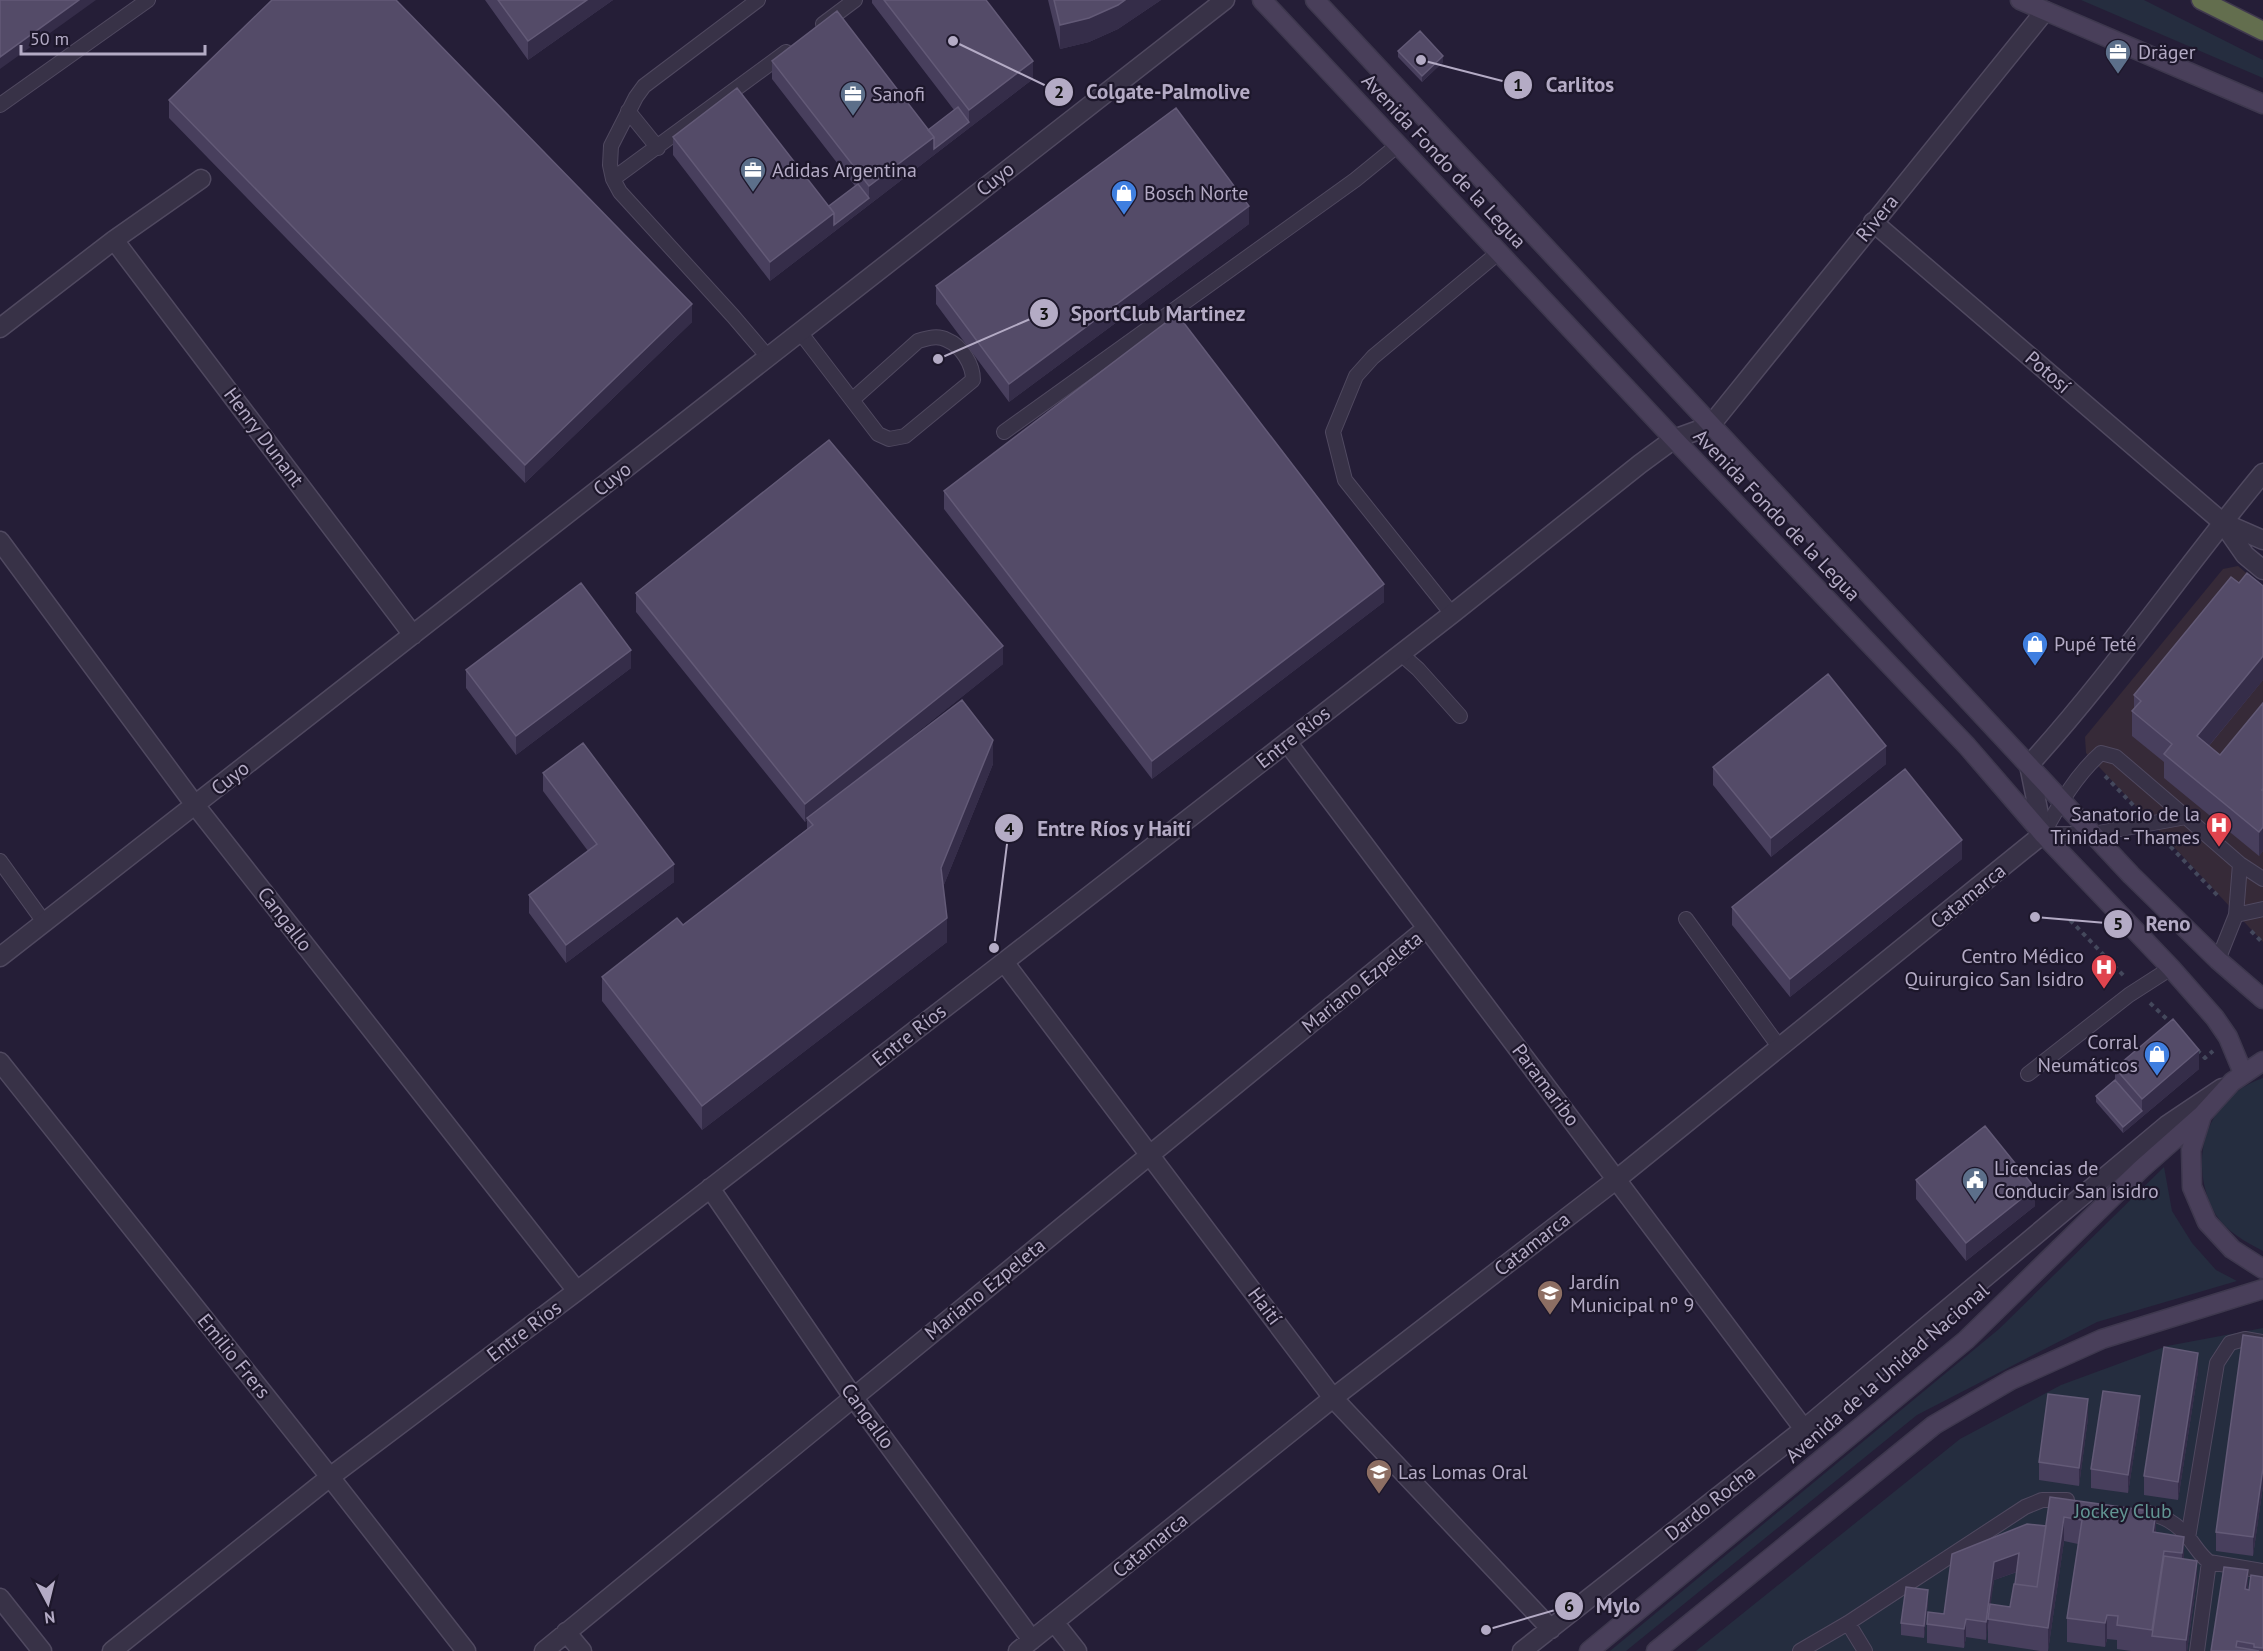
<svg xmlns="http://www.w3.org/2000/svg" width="2263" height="1651" font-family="'PT Sans',sans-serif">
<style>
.medical{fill:#362a38}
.green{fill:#252d3f}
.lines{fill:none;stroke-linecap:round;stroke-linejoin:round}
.lane-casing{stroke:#504960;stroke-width:16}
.street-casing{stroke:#504960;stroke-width:21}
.secondary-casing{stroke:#3e384e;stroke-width:21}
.highway-casing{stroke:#40394e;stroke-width:21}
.path{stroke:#44485c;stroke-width:4;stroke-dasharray:4.5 4.5;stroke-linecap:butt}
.lane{stroke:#383247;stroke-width:14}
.street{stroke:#383247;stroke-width:18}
.secondary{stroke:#493f5a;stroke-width:18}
.highway{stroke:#636e4e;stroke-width:18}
.wall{fill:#483f5d;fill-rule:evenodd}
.shaded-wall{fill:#352d49}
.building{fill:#544b68;stroke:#635a77;stroke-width:1.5}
.labels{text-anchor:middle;stroke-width:4.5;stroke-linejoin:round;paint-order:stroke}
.poi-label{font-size:20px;fill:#b4abc5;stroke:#1d172b;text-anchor:start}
.street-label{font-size:20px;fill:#b4abc5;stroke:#1d172b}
.park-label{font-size:20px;fill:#629593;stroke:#1d172b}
.leader{fill:none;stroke:#b4abc5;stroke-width:2}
.callout-dot{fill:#b4abc5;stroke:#1d172b;stroke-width:2}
.mark-label{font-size:18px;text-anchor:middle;font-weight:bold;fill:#111}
.callout-label{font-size:21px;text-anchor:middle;font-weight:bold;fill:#b4abc5;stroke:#1d172b;stroke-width:4.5;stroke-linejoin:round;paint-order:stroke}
</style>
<rect width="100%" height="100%" fill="#251e37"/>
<path class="medical" d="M 2238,566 L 2263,587 L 2263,942 L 2086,753 L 2085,737 L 2223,569 Z"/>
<path class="green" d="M 2081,0 L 2144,0 L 2263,60 L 2263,78 Z
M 2263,1078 L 2263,1251 C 2246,1242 2227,1232 2216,1215 C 2186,1164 2205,1097 2263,1078 Z
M 2164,1167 L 2172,1211 L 2192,1243 L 2216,1270 L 2237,1281 L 2097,1322 L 1917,1415 L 1626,1651 L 1610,1651 L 1999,1329 Z
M 2263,1328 L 2263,1651 L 1696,1651 L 1960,1439 L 2061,1385 L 2167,1346 Z"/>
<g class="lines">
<g class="lane-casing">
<path id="lane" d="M 758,0 L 644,86 L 636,97 L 611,146 L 610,165 L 613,179 L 620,192 L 733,316 L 768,357
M 823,24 L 855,0
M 0,105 L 148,0
M 628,111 L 658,148
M 613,179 L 786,52
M 800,332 L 878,434 L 889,439 L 905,436 L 973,380 C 973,365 962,346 947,340 C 938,335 928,338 918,341 L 852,400
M 1004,432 L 1355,180 L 1398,145
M 1452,614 L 1345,480 L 1333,432 L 1356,376 L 1373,357 L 1499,252
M 1401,654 L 1418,669 L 1460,716
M 2186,817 L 2116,757 L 2101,753 C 2076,775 2059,805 2043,834 L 2093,834 L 2186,817 L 2240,864 L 2263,879
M 0,861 L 44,922
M 2236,915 L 2263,909
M 1686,919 L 1780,1048
M 2218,960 L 2236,915 L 2240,864
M 2028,1074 L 2129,995 L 2171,968
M 2140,1511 C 2162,1515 2177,1522 2191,1541 C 2197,1549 2201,1556 2209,1562 L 2263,1571
M 2188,1538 L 2217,1363 L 2230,1343 L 2245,1339 L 2263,1342
M 1848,1623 L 1865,1651
M 1800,1651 L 1848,1623 L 2025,1507 L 2042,1500 L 2067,1500
M 2197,1651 L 2209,1562"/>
</g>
<g class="street-casing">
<path id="street" d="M 1873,222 L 2222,522 L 2245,555 L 2263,570
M 114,240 L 413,635
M 0,328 L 114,240 L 201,179
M 2222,522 L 2263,540
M 0,541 L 195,805 L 577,1291
M 1287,742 L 1804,1429
M 0,957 L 1225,0
M 1004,962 L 1333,1398 L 1551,1629
M 0,1062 L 330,1477 L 466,1651
M 710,1188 L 853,1397 L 1032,1640
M 0,1598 L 42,1651
M 1054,1622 L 1077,1651
M 566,1632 L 582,1651
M 112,1651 L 330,1477 L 577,1291 L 1004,962 L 1452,614 L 1640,464 L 1674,439 L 1710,426 L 2045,11
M 544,1651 L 1427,928
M 1018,1651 L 1333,1398 L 1617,1179 L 2043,834 L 2029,765 C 2113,673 2183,569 2263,473
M 1522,1651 L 1804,1429 L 2167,1125 L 2222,1088"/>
</g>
<g class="secondary-casing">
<path id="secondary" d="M 1262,0 L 1674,439 L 1967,746 L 2043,834 L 2171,968 L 2215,1018 L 2228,1037 L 2243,1073
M 1315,0 L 2131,875 L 2218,960 L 2263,999
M 2020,0 L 2263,104
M 2263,1061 L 2232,1082 L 2202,1115 L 2191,1150 L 2192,1187 L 2207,1222 L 2232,1249 L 2263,1269
M 1589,1651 L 1966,1340 L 2141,1169 L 2202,1115
M 1656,1651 L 1934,1425 L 2011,1380 L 2102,1339 L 2263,1289"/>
</g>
<g class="highway-casing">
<path id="highway" d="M 2201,0 L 2263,31"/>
</g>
<path class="path" d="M 2105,776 L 2135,807
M 2164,840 L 2219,897
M 2070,920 L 2124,976
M 2251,931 L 2263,943
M 2150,1003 L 2173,1025
M 2197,1050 L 2205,1058 L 2213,1051"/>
<use href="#lane" class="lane"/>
<use href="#street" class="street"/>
<use href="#secondary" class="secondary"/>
<use href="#highway" class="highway"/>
</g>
<path class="wall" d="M 485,0 L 613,0 L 528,60 Z
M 872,0 L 986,0 L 1033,79 L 770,281 L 673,155 L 673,137 L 829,206 L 855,186 L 772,79 L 772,61 L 928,130 L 954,110 L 872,3 Z
M 1048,0 L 1161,0 L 1118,29 L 1089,42 L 1060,49 Z
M 1398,51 L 1443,62 L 1422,82 L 1398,57 Z
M 169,100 L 692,322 L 525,483 L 169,118 Z
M 1249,224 L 1009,402 L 936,304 L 936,286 Z
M 944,491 L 1384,602 L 1152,779 L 944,509 Z
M 2263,586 L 2263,680 L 2209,746 L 2220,755 L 2263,703 L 2263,851 L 2259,856 L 2164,778 L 2164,762 L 2132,736 L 2132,711 L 2134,709 L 2134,695 Z
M 636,593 L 1003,664 L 871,769 L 993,764 L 943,887 L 947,942 L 702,1130 L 602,1001 L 602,977 L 683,925 L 807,829 L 807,820 L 805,822 L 636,612 Z
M 631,668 L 516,755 L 466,688 L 466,670 Z
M 1886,764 L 1771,857 L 1713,785 L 1713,767 Z
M 543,773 L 674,882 L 566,963 L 529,913 L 529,895 L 588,851 L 543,791 Z
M 1962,859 L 1790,997 L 1732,925 L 1732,907 Z
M 2115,1068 L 2199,1069 L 2123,1133 L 2096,1102 L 2096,1096 L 2115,1080 Z
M 1916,1180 L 2035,1206 L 1966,1261 L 1916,1199 Z
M 2263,1338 L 2263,1486 L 2253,1556 L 2216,1551 L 2216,1532 Z
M 2198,1371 L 2178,1500 L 2144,1495 L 2144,1476 Z
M 2140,1415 L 2128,1493 L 2091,1488 L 2091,1469 Z
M 2088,1418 L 2079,1486 L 2039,1480 L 2039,1462 Z
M 2050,1497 L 2156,1533 L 2184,1537 L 2184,1559 L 2197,1579 L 2187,1651 L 2131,1651 L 2117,1649 L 2117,1640 L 2107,1639 L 2105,1647 L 2067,1642 L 2067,1618 L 2078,1544 L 2064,1541 L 2048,1651 L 2040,1651 L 1988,1643 L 1988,1622 L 1986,1640 L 1966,1637 L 1964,1648 L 1927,1643 L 1927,1624 L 1944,1614 L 2046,1526 ZM 2017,1572 L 2010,1607 L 1990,1604 L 1994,1580 Z
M 2263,1577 L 2263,1651 L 2211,1651 L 2248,1590 Z
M 1928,1602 L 1924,1638 L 1901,1635 L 1901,1623 Z"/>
<path class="shaded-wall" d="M 79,0 L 96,0 L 0,69 L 0,57 Z
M 587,0 L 613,0 L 528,60 L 528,41 Z
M 1125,0 L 1161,0 L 1118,29 L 1089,42 L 1060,49 L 1060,25 Z
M 1443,56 L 1443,62 L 1422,82 L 1422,76 Z
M 1033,61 L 1033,79 L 770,281 L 770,262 L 834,213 L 869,198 L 869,186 L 934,137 L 969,122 L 969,110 Z
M 1249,206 L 1249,224 L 1009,402 L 1009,384 Z
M 692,304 L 692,322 L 525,483 L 525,465 Z
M 1384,584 L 1384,602 L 1152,779 L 1152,761 Z
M 1003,646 L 1003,664 L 808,820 L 807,818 L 807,820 L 805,822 L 805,804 Z
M 631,650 L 631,668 L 516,755 L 516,736 Z
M 2263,656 L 2263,680 L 2197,760 L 2197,736 Z
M 993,740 L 993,764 L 941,892 L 941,868 Z
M 1886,746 L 1886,764 L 1771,857 L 1771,838 Z
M 2263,827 L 2263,851 L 2259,856 L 2259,832 Z
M 1962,840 L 1962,859 L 1790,997 L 1790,979 Z
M 674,864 L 674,882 L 566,963 L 566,945 Z
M 947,918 L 947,942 L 702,1130 L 702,1106 Z
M 2199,1050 L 2199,1069 L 2123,1133 L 2123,1127 L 2142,1111 L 2142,1099 Z
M 2035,1188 L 2035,1206 L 1966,1261 L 1966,1243 Z
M 2198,1353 L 2198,1371 L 2178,1500 L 2178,1482 Z
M 2140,1396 L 2140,1415 L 2128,1493 L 2128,1475 Z
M 2088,1399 L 2088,1418 L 2079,1486 L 2079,1468 Z
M 2263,1468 L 2263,1486 L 2253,1556 L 2253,1537 Z
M 2156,1512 L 2156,1536 L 2153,1532 Z
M 2064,1517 L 2064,1541 L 2048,1651 L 2048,1628 Z
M 2184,1537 L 2184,1561 L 2182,1577 L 2182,1553 Z
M 2019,1553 L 2019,1571 L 1994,1580 L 1986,1640 L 1986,1622 L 1994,1562 Z
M 2197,1561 L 2197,1579 L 2187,1651 L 2186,1651 L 2186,1640 Z
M 2248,1570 L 2248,1589 L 2245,1608 L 2245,1589 Z
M 1928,1590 L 1928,1602 L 1924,1638 L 1924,1626 Z
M 2107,1615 L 2107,1639 L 2105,1647 L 2105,1623 Z
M 1966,1619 L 1966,1637 L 1964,1648 L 1964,1629 Z"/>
<path class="building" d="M 0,0 L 79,0 L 0,57 Z
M 272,0 L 396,0 L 692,304 L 525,465 L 169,100 Z
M 498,0 L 587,0 L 528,41 Z
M 884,0 L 986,0 L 1033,61 L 969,110 Z
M 1054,0 L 1125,0 L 1118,5 L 1089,18 L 1060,25 Z
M 837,11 L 934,137 L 869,186 L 772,61 Z
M 1420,31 L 1443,56 L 1422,76 L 1398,51 Z
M 737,88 L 834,213 L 770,262 L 673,137 Z
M 958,107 L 969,122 L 934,149 L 934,137 L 928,130 Z
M 1176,108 L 1249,206 L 1009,384 L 936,286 Z
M 858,184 L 869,198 L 834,225 L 834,213 L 829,206 Z
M 1177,314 L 1384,584 L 1152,761 L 944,491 Z
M 829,440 L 1003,646 L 805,804 L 636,593 Z
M 2247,573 L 2263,586 L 2263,656 L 2197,736 L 2220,755 L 2263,703 L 2263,788 L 2262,790 L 2263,791 L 2263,827 L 2259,832 L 2164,754 L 2172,744 L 2132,711 L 2141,701 L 2134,695 L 2231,577 L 2239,583 Z
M 581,583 L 631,650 L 516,736 L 466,670 Z
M 1828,674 L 1886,746 L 1771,838 L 1713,767 Z
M 962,700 L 993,740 L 941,868 L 947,918 L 702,1106 L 602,977 L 677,918 L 683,925 L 813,825 L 807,818 Z
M 583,743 L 674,864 L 566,945 L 529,895 L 597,844 L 543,773 Z
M 1905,769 L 1962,840 L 1790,979 L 1732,907 Z
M 2173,1019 L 2199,1050 L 2142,1099 L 2115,1068 Z
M 2115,1080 L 2142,1111 L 2123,1127 L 2096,1096 Z
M 1985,1126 L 2035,1188 L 1966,1243 L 1916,1180 Z
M 2243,1335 L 2263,1338 L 2263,1468 L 2253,1537 L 2216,1532 Z
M 2164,1347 L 2198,1353 L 2178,1482 L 2144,1476 Z
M 2103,1391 L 2140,1396 L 2128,1475 L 2091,1469 Z
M 2048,1394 L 2088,1399 L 2079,1468 L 2039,1462 Z
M 2050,1497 L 2156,1512 L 2153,1532 L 2184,1537 L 2182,1553 L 2164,1551 L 2152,1630 L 2117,1625 L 2118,1616 L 2107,1615 L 2105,1623 L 2067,1618 L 2082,1520 L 2064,1517 L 2048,1628 L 1988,1619 L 1990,1604 L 2010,1607 L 2014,1584 L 2037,1587 Z
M 2027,1524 L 2046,1526 L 2037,1587 L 2015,1584 L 2019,1553 L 1994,1562 L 1986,1622 L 1966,1619 L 1964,1629 L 1927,1624 L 1928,1612 L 1944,1614 L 1952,1554 Z
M 2164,1556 L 2197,1561 L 2186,1640 L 2152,1636 Z
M 2224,1567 L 2248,1570 L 2245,1589 L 2249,1590 L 2251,1575 L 2263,1577 L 2263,1648 L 2254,1647 L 2254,1644 L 2237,1641 L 2236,1647 L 2259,1651 L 2211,1651 Z
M 1906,1587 L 1928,1590 L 1924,1626 L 1901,1623 Z"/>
<defs>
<g id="office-pin" transform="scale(1.35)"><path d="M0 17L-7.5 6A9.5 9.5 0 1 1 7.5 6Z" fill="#5c6f8a" stroke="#1d172b"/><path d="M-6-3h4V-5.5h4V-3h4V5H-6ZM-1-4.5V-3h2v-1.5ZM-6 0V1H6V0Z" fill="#fff"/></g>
<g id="shop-pin" transform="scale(1.35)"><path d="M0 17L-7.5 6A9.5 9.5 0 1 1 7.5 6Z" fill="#3f7fe0" stroke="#1d172b"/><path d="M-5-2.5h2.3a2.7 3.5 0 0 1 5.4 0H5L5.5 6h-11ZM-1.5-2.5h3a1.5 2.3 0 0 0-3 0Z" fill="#fff"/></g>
<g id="hospital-pin" transform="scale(1.35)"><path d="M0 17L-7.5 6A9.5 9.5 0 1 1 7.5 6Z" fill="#e0444e" stroke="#1d172b"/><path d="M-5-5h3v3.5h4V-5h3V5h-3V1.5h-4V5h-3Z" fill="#fff"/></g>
<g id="civic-pin" transform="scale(1.35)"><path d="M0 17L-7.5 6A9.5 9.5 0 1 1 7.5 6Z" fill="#5c6f8a" stroke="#1d172b"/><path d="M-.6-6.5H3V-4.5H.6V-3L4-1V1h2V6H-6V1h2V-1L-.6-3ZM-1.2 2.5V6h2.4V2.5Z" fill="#fff"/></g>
<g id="school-pin" transform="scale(1.35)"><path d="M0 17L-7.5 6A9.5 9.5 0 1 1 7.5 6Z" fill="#8d6e63" stroke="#1d172b"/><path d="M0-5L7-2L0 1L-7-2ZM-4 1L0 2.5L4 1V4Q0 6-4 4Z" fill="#fff"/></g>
</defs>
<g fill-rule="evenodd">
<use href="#office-pin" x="2118" y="52"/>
<use href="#office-pin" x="853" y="94"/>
<use href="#office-pin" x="753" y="170"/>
<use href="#shop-pin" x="1124" y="193"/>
<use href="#shop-pin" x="2035" y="644"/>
<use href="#hospital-pin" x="2219" y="825"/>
<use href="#hospital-pin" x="2104" y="967"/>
<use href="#shop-pin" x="2157" y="1054"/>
<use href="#civic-pin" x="1975" y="1180"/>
<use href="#school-pin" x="1550" y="1293"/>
<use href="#school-pin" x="1379" y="1472"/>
</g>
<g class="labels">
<g class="poi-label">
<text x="2138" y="59">Dräger</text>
<text x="872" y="101">Sanofi</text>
<text x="772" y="177">Adidas Argentina</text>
<text x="1144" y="200">Bosch Norte</text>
<text x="2054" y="651">Pupé Teté</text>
<text x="2200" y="821" text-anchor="end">Sanatorio de la<tspan x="2200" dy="23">Trinidad - Thames</tspan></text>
<text x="2084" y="963" text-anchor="end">Centro Médico<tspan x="2084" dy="23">Quirurgico San Isidro</tspan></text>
<text x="2138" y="1049" text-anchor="end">Corral<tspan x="2138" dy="23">Neumáticos</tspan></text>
<text x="1994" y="1175">Licencias de<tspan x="1994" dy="23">Conducir San isidro</tspan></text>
<text x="1570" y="1289">Jardín<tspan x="1570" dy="23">Municipal nº 9</tspan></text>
<text x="1398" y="1479">Las Lomas Oral</text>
</g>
<g class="street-label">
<text transform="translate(1444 161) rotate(47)" y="7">Avenida Fondo de la Legua</text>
<text transform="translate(995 179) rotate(-38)" y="7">Cuyo</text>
<text transform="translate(1877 218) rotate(-51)" y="7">Rivera</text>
<text transform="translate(2048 372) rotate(41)" y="7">Potosí</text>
<text transform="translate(264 437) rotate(53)" y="7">Henry Dunant</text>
<text transform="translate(612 479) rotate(-38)" y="7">Cuyo</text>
<text transform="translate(1777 515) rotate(46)" y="7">Avenida Fondo de la Legua</text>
<text transform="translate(1293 737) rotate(-38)" y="7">Entre Ríos</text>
<text transform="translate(230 778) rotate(-38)" y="7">Cuyo</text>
<text transform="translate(1968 896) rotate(-39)" y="7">Catamarca</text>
<text transform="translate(285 919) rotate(52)" y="7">Cangallo</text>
<text transform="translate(1362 982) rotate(-39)" y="7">Mariano Ezpeleta</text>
<text transform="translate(909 1035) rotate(-38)" y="7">Entre Ríos</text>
<text transform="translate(1546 1085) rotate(53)" y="7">Paramaribo</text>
<text transform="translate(1532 1244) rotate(-38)" y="7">Catamarca</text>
<text transform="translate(985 1289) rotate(-39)" y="7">Mariano Ezpeleta</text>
<text transform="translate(1265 1306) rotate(53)" y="7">Haití</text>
<text transform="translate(524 1331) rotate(-37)" y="7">Entre Ríos</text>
<text transform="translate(234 1356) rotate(51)" y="7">Emilio Frers</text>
<text transform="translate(1887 1373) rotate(-41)" y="7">Avenida de la Unidad Nacional</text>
<text transform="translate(868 1416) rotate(54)" y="7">Cangallo</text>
<text transform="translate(1710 1503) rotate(-38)" y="7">Dardo Rocha</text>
<text transform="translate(1150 1545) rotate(-39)" y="7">Catamarca</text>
</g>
<g class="park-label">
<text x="2123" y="1518">Jockey Club</text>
</g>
</g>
<path class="leader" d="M1421 60L1518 85M953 41L1059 92M938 359L1044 313M994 948L1009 828M2035 917L2118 924M1486 1630L1569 1606"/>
<g class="callout-dot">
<circle cx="1421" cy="60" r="6"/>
<circle cx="953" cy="41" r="6"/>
<circle cx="938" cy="359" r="6"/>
<circle cx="994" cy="948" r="6"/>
<circle cx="2035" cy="917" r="6"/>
<circle cx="1486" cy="1630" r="6"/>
<circle cx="1518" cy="85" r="15"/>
<circle cx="1059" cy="92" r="15"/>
<circle cx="1044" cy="313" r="15"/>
<circle cx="1009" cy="828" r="15"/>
<circle cx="2118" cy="924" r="15"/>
<circle cx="1569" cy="1606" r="15"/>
</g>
<g class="mark-label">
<text x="1518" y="91">1</text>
<text x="1059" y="98">2</text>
<text x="1044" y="320">3</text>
<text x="1009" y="835">4</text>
<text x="2118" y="930">5</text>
<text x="1569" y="1612">6</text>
</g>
<g class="callout-label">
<text x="1580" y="92">Carlitos</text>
<text x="1168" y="99">Colgate-Palmolive</text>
<text x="1158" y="321">SportClub Martinez</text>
<text x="1114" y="836">Entre Ríos y Haití</text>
<text x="2168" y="931">Reno</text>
<text x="1618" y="1613">Mylo</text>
</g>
<g transform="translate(48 1603) rotate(173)" stroke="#1d172b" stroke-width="4.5" paint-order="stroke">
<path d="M0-4.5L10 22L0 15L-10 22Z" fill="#b4abc5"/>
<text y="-9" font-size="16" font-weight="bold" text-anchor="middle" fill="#b4abc5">N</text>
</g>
<path d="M21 45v9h184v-9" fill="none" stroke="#b4abc5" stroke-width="3"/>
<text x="30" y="45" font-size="18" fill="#b4abc5" stroke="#1d172b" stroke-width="4.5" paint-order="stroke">50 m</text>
</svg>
